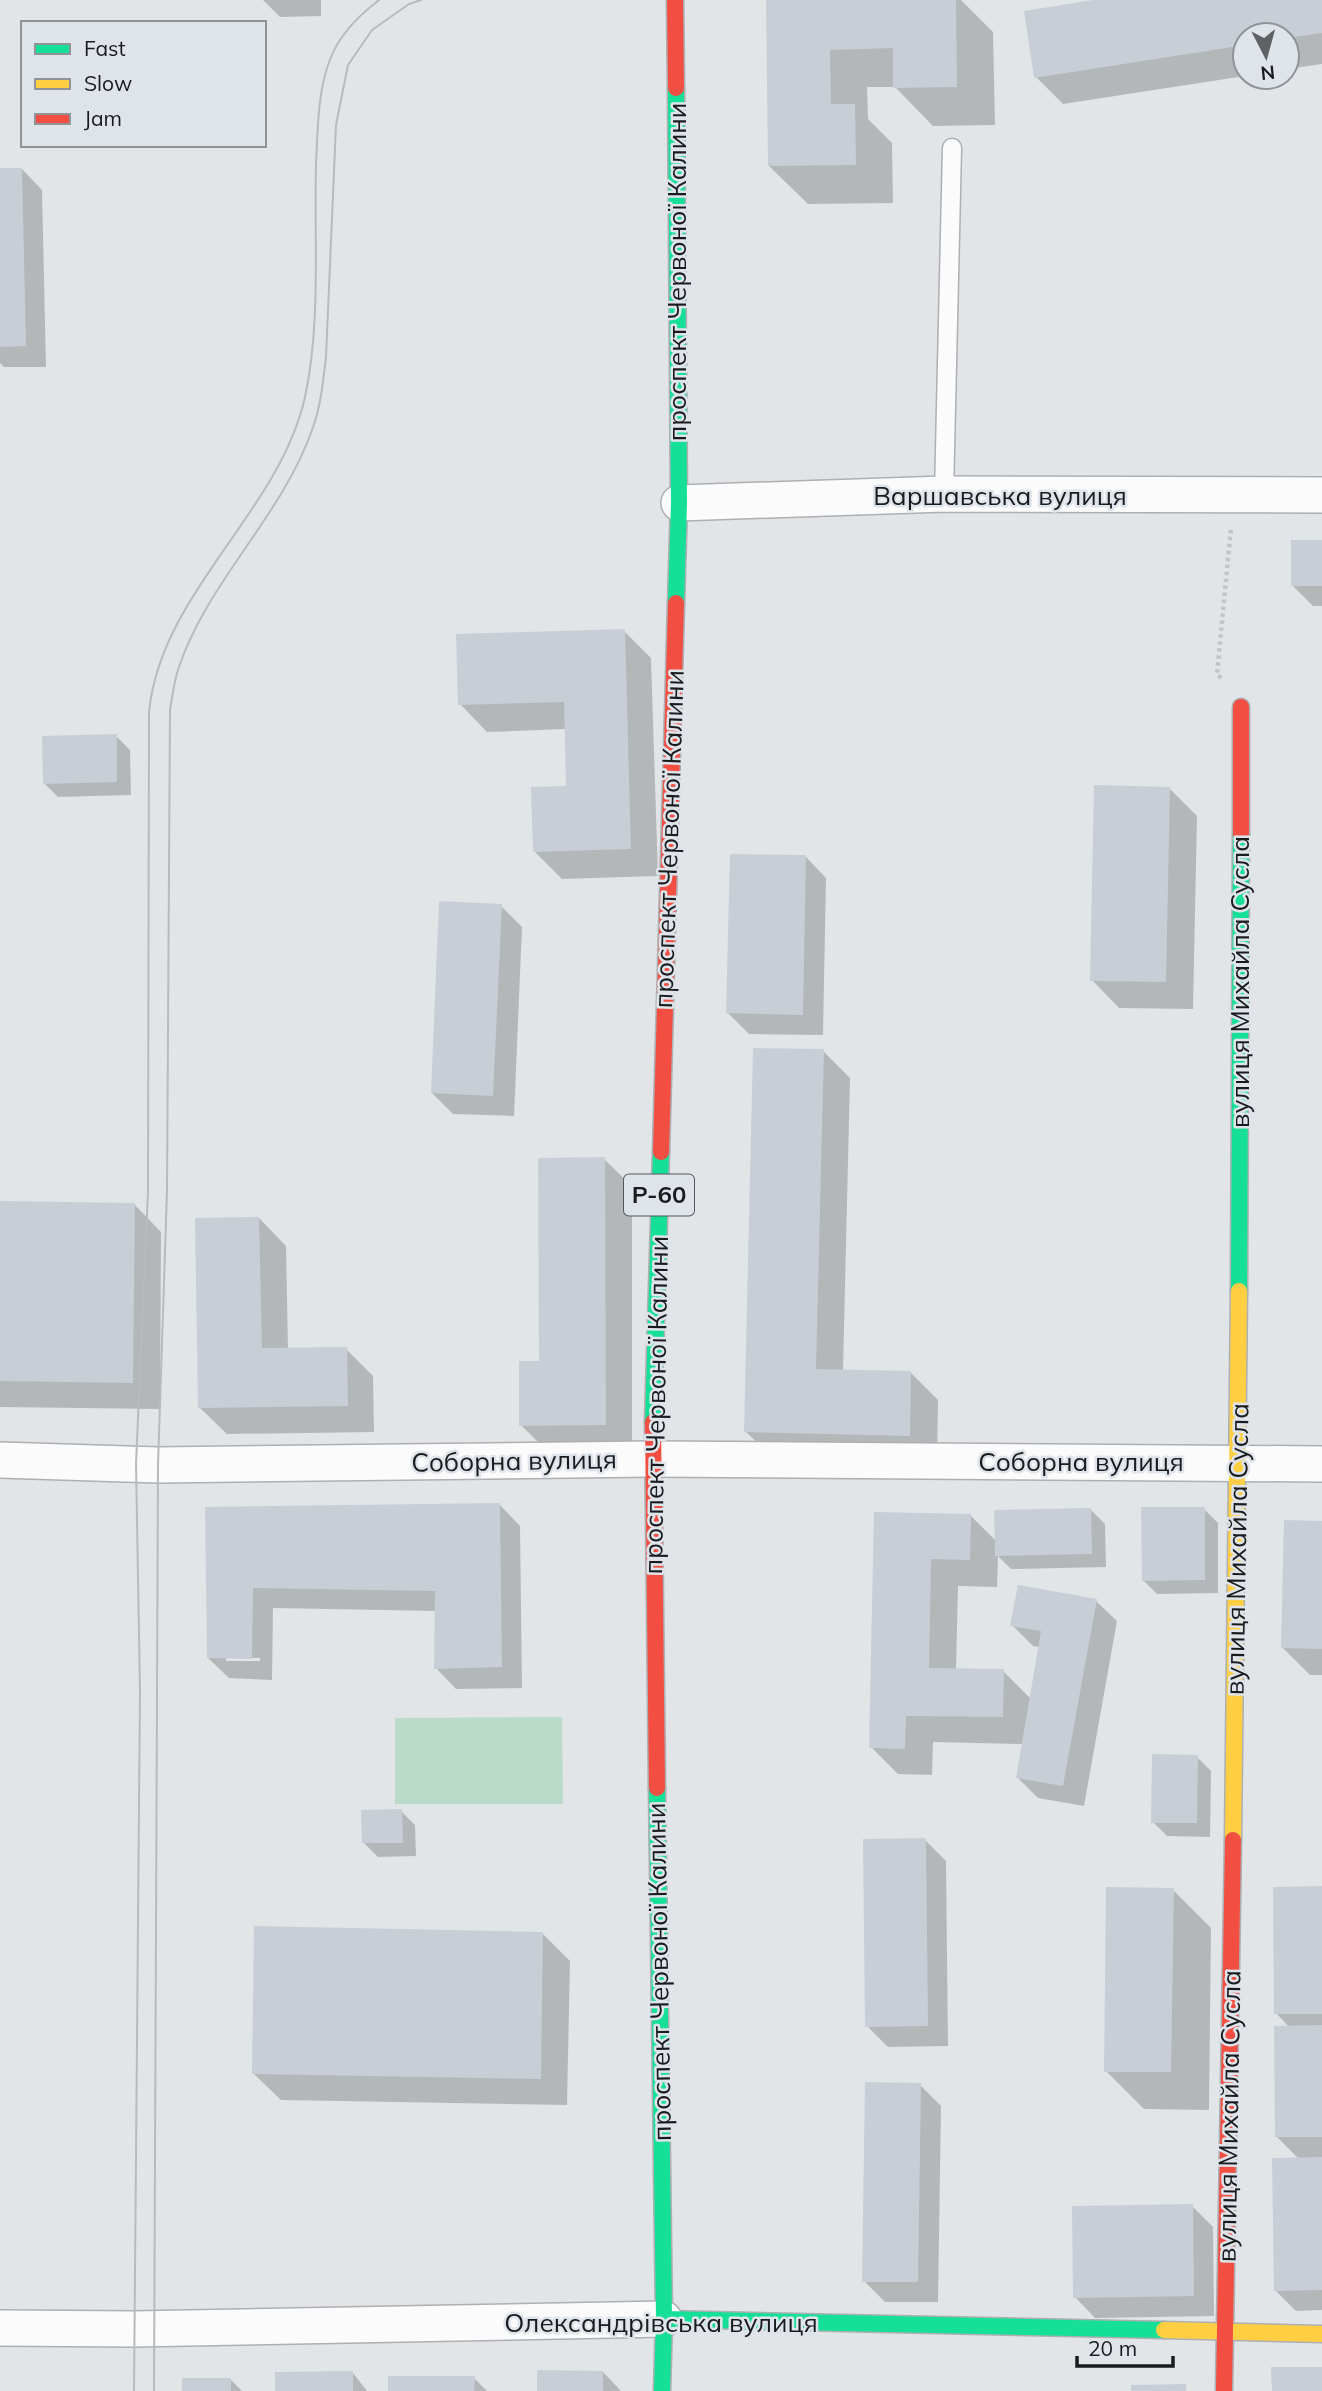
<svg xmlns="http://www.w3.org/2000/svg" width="1322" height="2391" font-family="Mulish,sans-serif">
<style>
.green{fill:#badbca}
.shadow{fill:#0003;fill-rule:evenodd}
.building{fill:#c8ced6}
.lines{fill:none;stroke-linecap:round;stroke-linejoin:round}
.lane-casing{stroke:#adafb2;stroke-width:21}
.street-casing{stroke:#adafb2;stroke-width:38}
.fast-casing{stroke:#adafb2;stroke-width:19}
.slow-casing{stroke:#adafb2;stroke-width:19}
.jam-casing{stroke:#adafb2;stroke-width:19}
.path{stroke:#c2c4c5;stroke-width:4.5;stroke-dasharray:3.5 3.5;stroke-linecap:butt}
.lane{stroke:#fbfbfc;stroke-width:18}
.street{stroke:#fbfbfc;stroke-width:35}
.fast{stroke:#16e098;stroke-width:16}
.slow{stroke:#ffcf43;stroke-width:16}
.jam{stroke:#f24e42;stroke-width:16}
.tram{stroke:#b9baba;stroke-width:2}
.labels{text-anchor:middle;stroke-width:5;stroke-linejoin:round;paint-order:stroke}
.shield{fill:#dfe4eb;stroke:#54575b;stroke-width:2}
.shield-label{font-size:24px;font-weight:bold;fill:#191b1d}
.street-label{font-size:26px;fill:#191b1d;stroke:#dfe4eb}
</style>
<rect width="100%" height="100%" fill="#e2e5e8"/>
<path class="green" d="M 562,1717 L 563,1804 L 395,1804 L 395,1718 Z"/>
<path class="shadow" d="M 263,0 L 321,0 L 321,16 L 280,17 Z
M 767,0 L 961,0 L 993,32 L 995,125 L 933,126 L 895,87 L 867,87 L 868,119 L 892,143 L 893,203 L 808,204 L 769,166 Z
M 1105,0 L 1322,0 L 1322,64 L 1287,69 L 1287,35 L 1245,35 L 1245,76 L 1063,104 L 1036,77 Z
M 22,169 L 42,190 L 46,367 L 4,367 L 0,363 L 0,170 Z
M 1322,542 L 1322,606 L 1313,606 L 1292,585 Z
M 624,631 L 651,658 L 658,876 L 562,879 L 535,852 L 568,788 L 566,729 L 487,732 L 460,704 Z
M 116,736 L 130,750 L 131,795 L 58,797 L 44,783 Z
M 1170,789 L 1197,816 L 1193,1009 L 1119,1008 L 1092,980 Z
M 806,857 L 826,878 L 823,1035 L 749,1034 L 728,1013 Z
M 501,906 L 522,927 L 514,1116 L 453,1114 L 432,1093 Z
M 823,1051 L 850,1078 L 843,1371 L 911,1373 L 938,1400 L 937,1462 L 773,1458 L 745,1431 Z
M 604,1159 L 632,1186 L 632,1452 L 548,1452 L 521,1425 Z
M 0,1203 L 134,1204 L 161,1232 L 160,1409 L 0,1407 Z
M 259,1218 L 286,1246 L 288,1350 L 346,1349 L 373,1376 L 374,1432 L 227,1434 L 199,1407 Z
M 500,1505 L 520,1526 L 522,1688 L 456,1689 L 436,1668 L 437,1611 L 273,1608 L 272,1680 L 229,1678 L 208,1658 L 206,1509 ZM 226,1657 L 260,1658 L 260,1661 L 226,1661 Z
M 1204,1509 L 1218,1523 L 1218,1593 L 1157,1594 L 1143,1580 Z
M 1091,1510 L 1105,1524 L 1106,1567 L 1011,1569 L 998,1556 L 997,1587 L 958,1586 L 956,1670 L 1003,1671 L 1031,1699 L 1040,1647 L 1033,1646 L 1012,1625 L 1096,1601 L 1117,1621 L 1084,1806 L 1038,1798 L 1017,1777 L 1023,1744 L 933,1742 L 932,1775 L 898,1774 L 871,1747 L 876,1514 L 971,1516 L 996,1541 Z
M 1322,1522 L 1322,1675 L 1310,1675 L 1283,1648 Z
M 1197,1757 L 1211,1771 L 1210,1837 L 1167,1836 L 1153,1822 Z
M 401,1811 L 415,1825 L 416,1856 L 378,1857 L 364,1843 Z
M 925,1840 L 946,1861 L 948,2046 L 888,2047 L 867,2026 Z
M 1322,1888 L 1322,2310 L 1296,2311 L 1275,2290 L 1299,2159 L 1277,2137 L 1290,2028 L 1276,2013 Z
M 1173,1890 L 1211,1928 L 1209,2110 L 1144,2109 L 1106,2071 Z
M 543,1934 L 570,1961 L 567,2105 L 281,2100 L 253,2073 Z
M 920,2085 L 941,2106 L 938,2302 L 885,2302 L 864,2281 Z
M 1192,2206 L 1213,2227 L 1214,2316 L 1095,2318 L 1075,2297 Z
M 603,2372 L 621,2391 L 539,2391 Z
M 353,2373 L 367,2391 L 277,2391 Z
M 474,2378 L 487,2391 L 390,2391 Z
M 231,2380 L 242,2391 L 183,2391 Z"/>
<path class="building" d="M 766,0 L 956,0 L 957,87 L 893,88 L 893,48 L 830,50 L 831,104 L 855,104 L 856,165 L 768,166 Z
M 1093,0 L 1322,0 L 1322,33 L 1287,38 L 1287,35 L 1245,35 L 1245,45 L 1034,78 L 1024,11 Z
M 0,168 L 22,168 L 26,346 L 0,347 Z
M 1291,540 L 1322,540 L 1322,586 L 1291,586 Z
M 625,629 L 631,849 L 533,852 L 531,787 L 566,786 L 564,702 L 458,705 L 456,634 Z
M 117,734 L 117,782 L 43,784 L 42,736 Z
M 1094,785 L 1170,787 L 1166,982 L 1090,981 Z
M 730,854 L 806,855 L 803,1015 L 726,1013 Z
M 439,901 L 502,904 L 493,1096 L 431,1093 Z
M 753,1048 L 824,1049 L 816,1369 L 911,1371 L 910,1436 L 744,1432 Z
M 605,1157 L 606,1425 L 519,1426 L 519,1361 L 539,1361 L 538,1158 Z
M 0,1201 L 135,1203 L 133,1383 L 0,1381 Z
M 259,1217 L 262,1348 L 347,1347 L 348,1406 L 198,1408 L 195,1218 Z
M 500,1503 L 502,1667 L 434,1669 L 435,1591 L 253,1588 L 252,1659 L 207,1658 L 205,1507 Z
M 1141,1507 L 1205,1507 L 1205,1580 L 1142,1581 Z
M 1091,1508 L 1092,1554 L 995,1556 L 994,1510 Z
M 874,1512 L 971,1514 L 970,1560 L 931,1559 L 929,1668 L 1004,1669 L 1003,1717 L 906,1716 L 905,1749 L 869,1748 Z
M 1284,1520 L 1322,1521 L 1322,1649 L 1281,1648 Z
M 1018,1585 L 1097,1599 L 1063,1786 L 1016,1778 L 1041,1631 L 1010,1626 Z
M 1152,1754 L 1198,1755 L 1197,1823 L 1151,1823 Z
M 402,1809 L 403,1843 L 362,1843 L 361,1810 Z
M 926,1838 L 928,2026 L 865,2027 L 863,1839 Z
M 1322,1886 L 1322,2014 L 1274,2014 L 1273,1887 Z
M 1106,1887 L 1174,1888 L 1171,2072 L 1104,2072 Z
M 254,1926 L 543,1932 L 541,2079 L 252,2074 Z
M 1322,2025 L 1322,2137 L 1275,2137 L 1274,2026 Z
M 865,2082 L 921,2083 L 918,2282 L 862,2282 Z
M 1322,2157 L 1322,2290 L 1274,2291 L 1272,2158 Z
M 1193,2204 L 1194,2296 L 1073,2298 L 1072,2206 Z
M 1271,2367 L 1322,2367 L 1322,2391 L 1272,2391 Z
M 537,2370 L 603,2371 L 603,2391 L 537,2391 Z
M 353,2371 L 353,2391 L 275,2391 L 275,2372 Z
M 388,2376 L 475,2376 L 474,2391 L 388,2391 Z
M 182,2378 L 231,2378 L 231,2391 L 182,2391 Z
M 1186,2384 L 1186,2391 L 1131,2391 L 1131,2385 Z"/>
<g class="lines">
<g class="lane-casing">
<path id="lane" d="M 944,494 L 952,148"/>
</g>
<g class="street-casing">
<path id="street" d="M 679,503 L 944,494 L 1322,495
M 0,1460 L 158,1465 L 652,1459 L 1322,1464
M 0,2328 L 134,2329 L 664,2319"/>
</g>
<g class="fast-casing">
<path id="fast" d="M 676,88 L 679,503 L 676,603
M 1239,1291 L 1241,834
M 653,1422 L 661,1152
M 657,1788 L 664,2319 L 662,2391
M 664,2319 L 1164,2330"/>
</g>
<g class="slow-casing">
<path id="slow" d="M 1233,1840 L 1239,1291
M 1164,2330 L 1322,2334"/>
</g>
<g class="jam-casing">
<path id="jam" d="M 675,0 L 676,88
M 1241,834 L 1241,707
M 661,1152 L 676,603
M 653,1422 L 657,1788
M 1224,2391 L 1233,1840"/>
</g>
<path class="path" d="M 1221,678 L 1217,674 L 1231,528"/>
<use href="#lane" class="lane"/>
<use href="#street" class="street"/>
<use href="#fast" class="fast"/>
<use href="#slow" class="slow"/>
<use href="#jam" class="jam"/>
<path class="tram" d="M 134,2391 L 140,1690 L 136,1464 L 148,1191 L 149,712 C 161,592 279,513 305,397 C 321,323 314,241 316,165 C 318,124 317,72 342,37 C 351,24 366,10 379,0
M 154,2391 L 158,1465 L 167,1191 L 170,709 C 173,695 174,680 179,667 C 208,581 282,516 312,430 C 321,406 323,382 326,357 L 336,125 L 348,65 L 372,30 L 409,4 L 421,0"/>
</g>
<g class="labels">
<rect class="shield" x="624" y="1174.5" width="70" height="41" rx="5"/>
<g class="shield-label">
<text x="659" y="1203">Р-60</text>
</g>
<g class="street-label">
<text transform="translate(677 272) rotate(-90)" y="9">проспект Червоної Калини</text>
<text x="1000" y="505">Варшавська вулиця</text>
<text transform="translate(669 839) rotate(-88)" y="9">проспект Червоної Калини</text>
<text transform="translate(1240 982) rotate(-90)" y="9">вулиця Михайла Сусла</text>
<text transform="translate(656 1405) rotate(-89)" y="9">проспект Червоної Калини</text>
<text transform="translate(514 1461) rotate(-1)" y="9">Соборна вулиця</text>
<text x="1081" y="1471">Соборна вулиця</text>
<text transform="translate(1237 1549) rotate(-89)" y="9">вулиця Михайла Сусла</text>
<text transform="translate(659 1972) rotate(-91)" y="9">проспект Червоної Калини</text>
<text transform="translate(1229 2116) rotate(-89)" y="9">вулиця Михайла Сусла</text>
<text x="661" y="2332">Олександрівська вулиця</text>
</g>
</g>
<rect x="21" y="21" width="245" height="126" fill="#dfe4eb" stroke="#909499" stroke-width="2"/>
<rect x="35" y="44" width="35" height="10" fill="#16e098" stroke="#909499" stroke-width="2"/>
<text x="84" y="56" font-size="21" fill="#191b1d">Fast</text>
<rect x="35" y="79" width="35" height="10" fill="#ffcf43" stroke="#909499" stroke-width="2"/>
<text x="84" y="91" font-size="21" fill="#191b1d">Slow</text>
<rect x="35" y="114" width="35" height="10" fill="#f24e42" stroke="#909499" stroke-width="2"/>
<text x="84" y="126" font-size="21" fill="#191b1d">Jam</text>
<g transform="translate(1266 56) rotate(174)"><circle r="33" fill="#dfe4eb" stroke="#909499" stroke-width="2"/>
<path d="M0-5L12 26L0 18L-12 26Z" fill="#5f6264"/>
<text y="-10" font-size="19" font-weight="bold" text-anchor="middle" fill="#191b1d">N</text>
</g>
<path d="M1077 2356v10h96v-10" fill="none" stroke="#191b1d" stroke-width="3.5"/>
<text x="1088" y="2356" font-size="21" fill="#191b1d" stroke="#dfe4eb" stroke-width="5" paint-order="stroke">20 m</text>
</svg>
